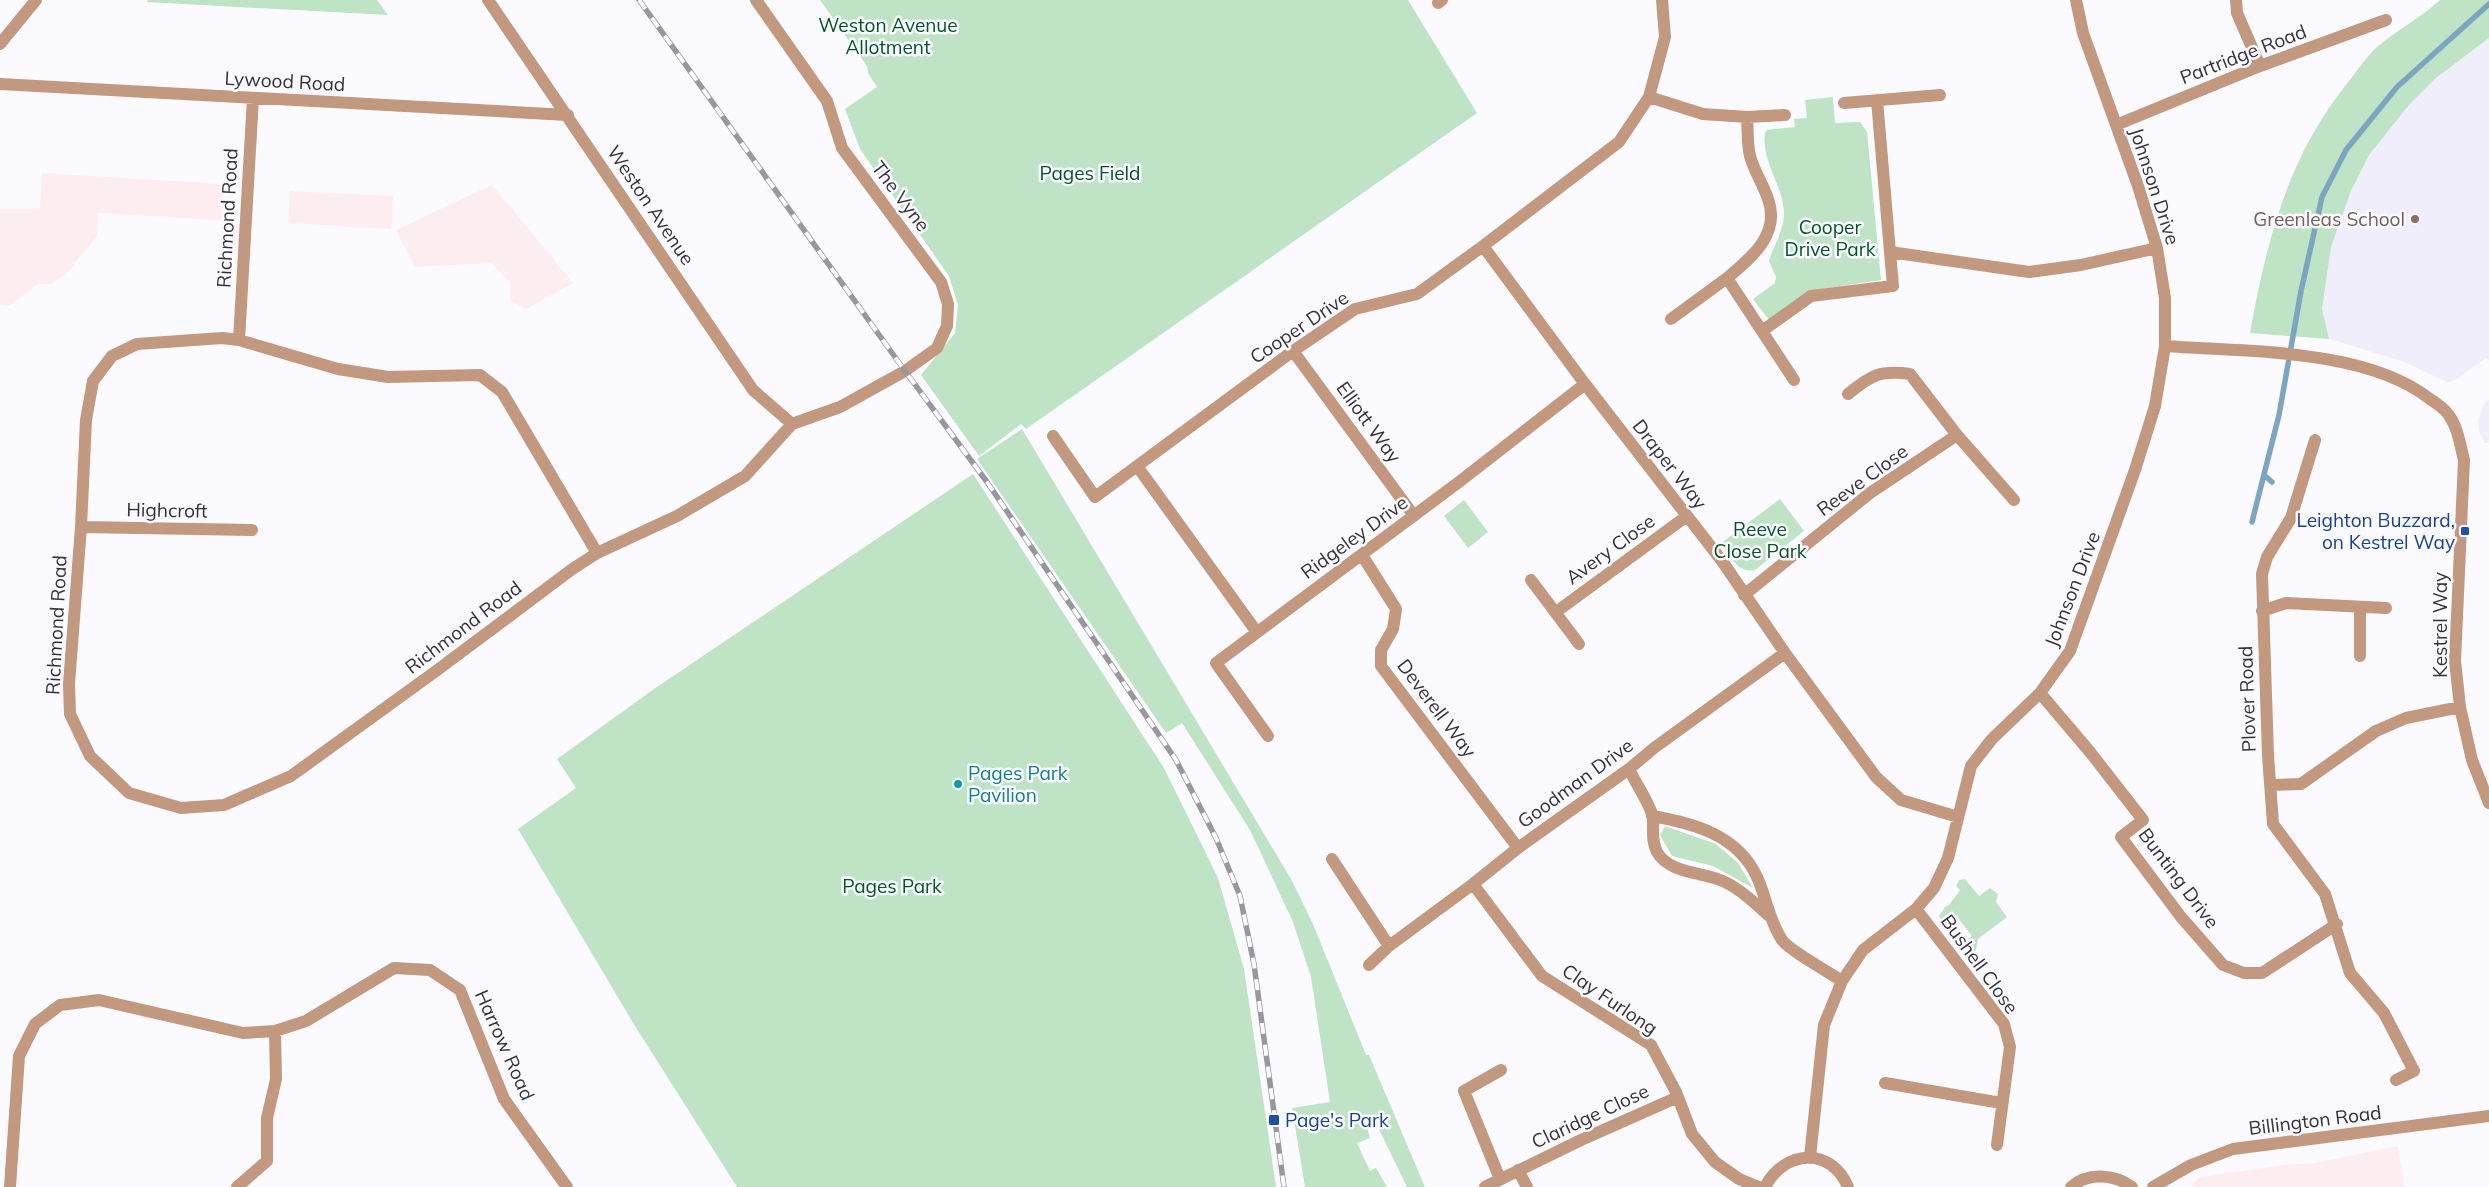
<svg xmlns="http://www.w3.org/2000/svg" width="2489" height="1187" font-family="Mulish,sans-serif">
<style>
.industrial{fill:#fcedf1}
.built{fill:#f0eefa}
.green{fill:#bee3c5}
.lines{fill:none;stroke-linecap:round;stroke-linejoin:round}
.stream{stroke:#7ca6c0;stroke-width:5.5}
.minor{stroke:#c2987e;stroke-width:12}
.tertiary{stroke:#c2987e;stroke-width:12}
.rail-casing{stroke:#98979e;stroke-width:5.5}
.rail{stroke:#fbfaff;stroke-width:4;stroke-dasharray:11;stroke-linecap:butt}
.education-dot{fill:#8d6e63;stroke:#fbfaff;stroke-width:2}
.transit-dot{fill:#1a4fb4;stroke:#fbfaff;stroke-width:2}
.culture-dot{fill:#0f9aa8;stroke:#fbfaff;stroke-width:2}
.labels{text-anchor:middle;stroke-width:5;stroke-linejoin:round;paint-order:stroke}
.park-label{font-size:19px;fill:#015625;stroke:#fbfaff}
.street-label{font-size:19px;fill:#33323a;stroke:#fbfaff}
.education-label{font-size:19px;fill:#785e54;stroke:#fbfaff;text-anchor:end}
.transit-label{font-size:19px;fill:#164399;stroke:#fbfaff;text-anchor:end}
.culture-label{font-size:19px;fill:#0d838f;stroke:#fbfaff;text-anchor:start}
</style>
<rect width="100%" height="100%" fill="#fbfaff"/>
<path class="industrial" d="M 42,173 L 223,184 L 221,220 L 99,213 L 97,236 L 68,272 L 52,284 L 38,284 L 9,306 L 0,305 L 0,209 L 40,209 Z
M 492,185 L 573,283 L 526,309 L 510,300 L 510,282 L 491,263 L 415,267 L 396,230 Z
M 290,191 L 393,196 L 391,229 L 288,223 Z
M 2398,1146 L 2404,1187 L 2191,1187 L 2199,1177 L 2285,1165 L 2314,1163 Z"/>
<path class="built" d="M 2489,38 L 2489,361 L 2486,358 L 2454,381 L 2447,382 L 2402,361 L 2329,339 L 2322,309 L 2331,247 L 2351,191 L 2369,155 L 2409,105 L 2436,78 Z
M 2489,400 L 2489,443 L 2485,443 L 2479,431 L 2478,420 L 2484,404 Z"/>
<path class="green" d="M 148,0 L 377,0 L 388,15 L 147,2 Z
M 820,0 L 1408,0 L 1477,113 L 1026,429 L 1021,424 L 979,456 L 921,375 L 955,333 L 958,305 L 949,276 L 860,149 L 845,109 L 877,87 L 868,73 L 867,66 Z
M 2440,0 L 2489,0 L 2489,38 L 2436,78 L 2409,105 L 2369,155 L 2351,191 L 2331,247 L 2322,309 L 2329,339 L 2250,333 C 2267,239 2288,156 2349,81 C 2358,70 2366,57 2376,48 C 2396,30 2421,18 2440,0 Z
M 1833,97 L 1835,123 L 1860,122 L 1867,132 L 1881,280 L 1820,289 L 1769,320 L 1753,299 L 1775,283 L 1776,277 L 1769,261 C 1774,244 1784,231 1784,213 C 1783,184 1761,162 1765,133 L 1767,130 L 1795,127 L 1794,119 L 1807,118 L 1805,100 Z
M 1022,429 L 1291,879 L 1313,924 L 1366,1055 L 1369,1055 L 1425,1187 L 1407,1187 L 1374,1119 L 1365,1120 L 1370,1138 L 1357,1143 L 1370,1171 L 1376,1168 L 1387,1187 L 1305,1187 L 1292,1108 L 1330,1102 L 1311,977 L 1293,922 L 1250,830 L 1182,723 L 1166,733 L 977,459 Z
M 973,474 L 1164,768 L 1218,878 L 1244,969 L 1276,1187 L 737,1187 L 635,1026 L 518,829 L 576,788 L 557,759 L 654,689 Z
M 1780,499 L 1804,531 L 1755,570 C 1738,574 1730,555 1720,544 Z
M 1464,500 L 1488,532 L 1468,548 L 1444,516 Z
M 1665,826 L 1716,844 L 1738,863 L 1753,888 L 1713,866 L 1672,856 L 1660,835 Z
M 1965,879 L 1979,896 L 1990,888 L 1998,894 L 1996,902 L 2007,917 L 1978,939 L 1976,950 L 1969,956 L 1965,950 L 1972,945 L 1968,939 L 1972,936 L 1955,914 L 1944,923 L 1939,916 L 1945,907 L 1949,905 L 1960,890 L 1956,886 L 1959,880 Z"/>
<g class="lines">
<path class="stream" d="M 2264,475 L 2272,482
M 2252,522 L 2279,415 L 2301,291 L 2322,197 L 2346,150 L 2397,87 L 2489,4"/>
<path class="minor" d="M 488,0 L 753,390 L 792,424
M 2236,0 L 2237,13 L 2260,66
M 1438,3 L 1442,0
M 0,44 L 36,0
M 0,84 L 568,115
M 1649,97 L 1703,114 L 1747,117 L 1785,115
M 1877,100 L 1890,252 L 2029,272 L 2081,265 L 2157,248
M 1844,103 L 1940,95
M 1747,117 C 1748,129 1747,144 1750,156 C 1754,171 1763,184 1768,199 C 1781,234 1751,258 1727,278 L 1794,380
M 2116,125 L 2260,66 L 2386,20
M 1483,246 L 1585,384 L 1722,561 L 1785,653 L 1876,777 L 1901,800 L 1958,817
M 1671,319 L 1727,278
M 1762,331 L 1811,296 L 1893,286 L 1890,252
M 239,340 L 253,98
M 2165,346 C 2245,352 2365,348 2430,399 C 2436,403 2444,408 2448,414 C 2458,427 2460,445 2464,460 L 2455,661 L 2460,707 L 2472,760 L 2489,803
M 1293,351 L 1414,516
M 1848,394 C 1871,375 1880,370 1910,374 L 1957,435 L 2014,500
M 1053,436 L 1095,497 L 1293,351 L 1355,309 L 1417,294 L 1483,246 L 1619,142 L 1649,97 L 1665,37 L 1662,0
M 2315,440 L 2291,518 L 2267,557 L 2262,574 L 2268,755 L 2273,824 L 2325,894 L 2350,973 L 2384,1013 L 2414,1071 L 2396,1080
M 1137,466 L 1256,631
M 81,527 L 252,530
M 597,553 L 502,392 L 480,375 L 388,377 L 338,369 L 239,340 L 222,338 L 137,344 L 112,356 L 93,381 L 86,420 L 81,527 L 69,684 L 70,714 L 90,756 L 129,793 L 181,808 L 224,805 L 291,776 L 436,671 L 571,570 L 597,553 L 677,516 L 745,476 L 792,424 L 840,407 L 905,371 L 937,348 L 947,326 L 948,304 L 941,282 L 842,148 L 827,101 L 756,0
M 1362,555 L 1396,609 L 1393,629 L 1381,650 L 1381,666 L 1518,848
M 1531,580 L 1579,644
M 1744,595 L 1870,493 L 1957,435
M 2262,611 L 2286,603 L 2386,608
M 1556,612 L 1687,516
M 2360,656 L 2360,607
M 2040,693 L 2090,752 L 2143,820 L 2121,837 L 2181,917 L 2223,965 L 2244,973 L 2262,973 L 2337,924
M 1268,736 L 1216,663 L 1459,482 L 1585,384
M 1629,769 C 1636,784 1647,799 1652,814 C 1655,825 1650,838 1657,852 C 1669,874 1705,872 1725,882 C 1741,890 1755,903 1768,915
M 2271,785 L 2301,784 L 2376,731 L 2406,718 L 2460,707
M 1652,816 C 1693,823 1738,835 1757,877 C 1767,899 1768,918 1782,940 C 1790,951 1829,972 1842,981
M 1332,859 L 1389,946
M 1473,884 L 1542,976 L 1651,1045 L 1676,1092 L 1692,1134 L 1715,1162 L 1739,1179 L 1759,1187
M 1916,909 L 2004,1024 L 2010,1047 L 1997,1145
M 1369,965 L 1389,946 L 1473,884 L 1518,848 L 1629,769 L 1654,748 L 1785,653
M 1885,1083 L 2001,1103
M 1810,1157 L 1824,1025 L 1842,981 L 1863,950 L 1916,909 L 1934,888 L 1948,858 L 1971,766 L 1992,739 L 2040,693 L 2070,651 L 2135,470 L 2155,406 L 2165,346 L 2165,298 L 2157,248 L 2138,186 L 2083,33 L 2076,0
M 1518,1170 L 1527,1187
M 1500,1179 L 1464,1091 L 1501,1070
M 10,1187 L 19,1056 L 35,1024 L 60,1005 L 99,1000 L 243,1033 L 275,1031 L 306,1021 L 394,968 L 430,970 L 460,990 L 504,1099 L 567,1187
M 237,1187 L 267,1161 L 267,1118 L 276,1079 L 275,1031
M 1485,1187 L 1581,1140 L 1678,1097"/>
<path class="tertiary" d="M 1765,1187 C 1784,1150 1831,1146 1848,1187
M 2071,1187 C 2088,1172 2114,1174 2132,1187
M 2153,1187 L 2191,1165 L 2233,1149 L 2489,1116"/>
<g class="rail-casing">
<path id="rail" d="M 639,0 L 905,371 L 987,482 L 1176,760 L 1216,838 L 1240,896 L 1254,964 L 1284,1187"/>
</g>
<use href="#rail" class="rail"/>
</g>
<circle class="education-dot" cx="2415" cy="219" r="5"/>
<g class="transit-dot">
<rect x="2460" y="526" width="10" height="10" rx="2.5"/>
<rect x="1268" y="1114" width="12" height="12" rx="2.5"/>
</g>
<circle class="culture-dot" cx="958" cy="784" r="5"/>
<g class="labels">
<g class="park-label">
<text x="888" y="32">Weston Avenue<tspan x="888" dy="22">Allotment</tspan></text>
<text x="1090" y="180">Pages Field</text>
<text x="1830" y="234">Cooper<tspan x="1830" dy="22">Drive Park</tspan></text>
<text x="1760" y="536">Reeve<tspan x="1760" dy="22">Close Park</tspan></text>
<text x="892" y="893">Pages Park</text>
</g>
<g class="street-label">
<text transform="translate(2243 54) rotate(-21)" y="7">Partridge Road</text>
<text transform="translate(285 81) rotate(3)" y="7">Lywood Road</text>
<text transform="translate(2155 186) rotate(72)" y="7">Johnson Drive</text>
<text transform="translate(901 196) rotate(53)" y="7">The Vyne</text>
<text transform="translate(651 205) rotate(56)" y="7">Weston Avenue</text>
<text transform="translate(227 218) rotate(-87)" y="7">Richmond Road</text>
<text transform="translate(1299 327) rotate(-34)" y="7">Cooper Drive</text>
<text transform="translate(1369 422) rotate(54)" y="7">Elliott Way</text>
<text transform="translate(1670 464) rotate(52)" y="7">Draper Way</text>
<text transform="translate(1862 480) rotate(-36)" y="7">Reeve Close</text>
<text transform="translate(167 510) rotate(1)" y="7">Highcroft</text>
<text transform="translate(1354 537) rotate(-36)" y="7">Ridgeley Drive</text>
<text transform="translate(1610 549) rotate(-36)" y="7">Avery Close</text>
<text transform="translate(2072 589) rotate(-69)" y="7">Johnson Drive</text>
<text transform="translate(56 625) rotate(-87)" y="7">Richmond Road</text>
<text transform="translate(2440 625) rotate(-90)" y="7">Kestrel Way</text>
<text transform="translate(463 627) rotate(-37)" y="7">Richmond Road</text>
<text transform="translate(2247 699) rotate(-92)" y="7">Plover Road</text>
<text transform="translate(1437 708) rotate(53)" y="7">Deverell Way</text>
<text transform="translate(1575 783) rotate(-36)" y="7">Goodman Drive</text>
<text transform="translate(2179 878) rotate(53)" y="7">Bunting Drive</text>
<text transform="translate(1980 964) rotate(54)" y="7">Bushell Close</text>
<text transform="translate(1610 999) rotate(34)" y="7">Clay Furlong</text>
<text transform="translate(505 1045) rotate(66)" y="7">Harrow Road</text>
<text transform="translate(1590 1116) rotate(-25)" y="7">Claridge Close</text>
<text transform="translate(2315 1120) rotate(-7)" y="7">Billington Road</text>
</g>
<g class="education-label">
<text x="2405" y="226">Greenleas School</text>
</g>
<g class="transit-label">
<text x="2455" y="527">Leighton Buzzard,<tspan x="2455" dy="22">on Kestrel Way</tspan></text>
<text x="1285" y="1127" text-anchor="start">Page's Park</text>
</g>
<g class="culture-label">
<text x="968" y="780">Pages Park<tspan x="968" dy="22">Pavilion</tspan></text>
</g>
</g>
</svg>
